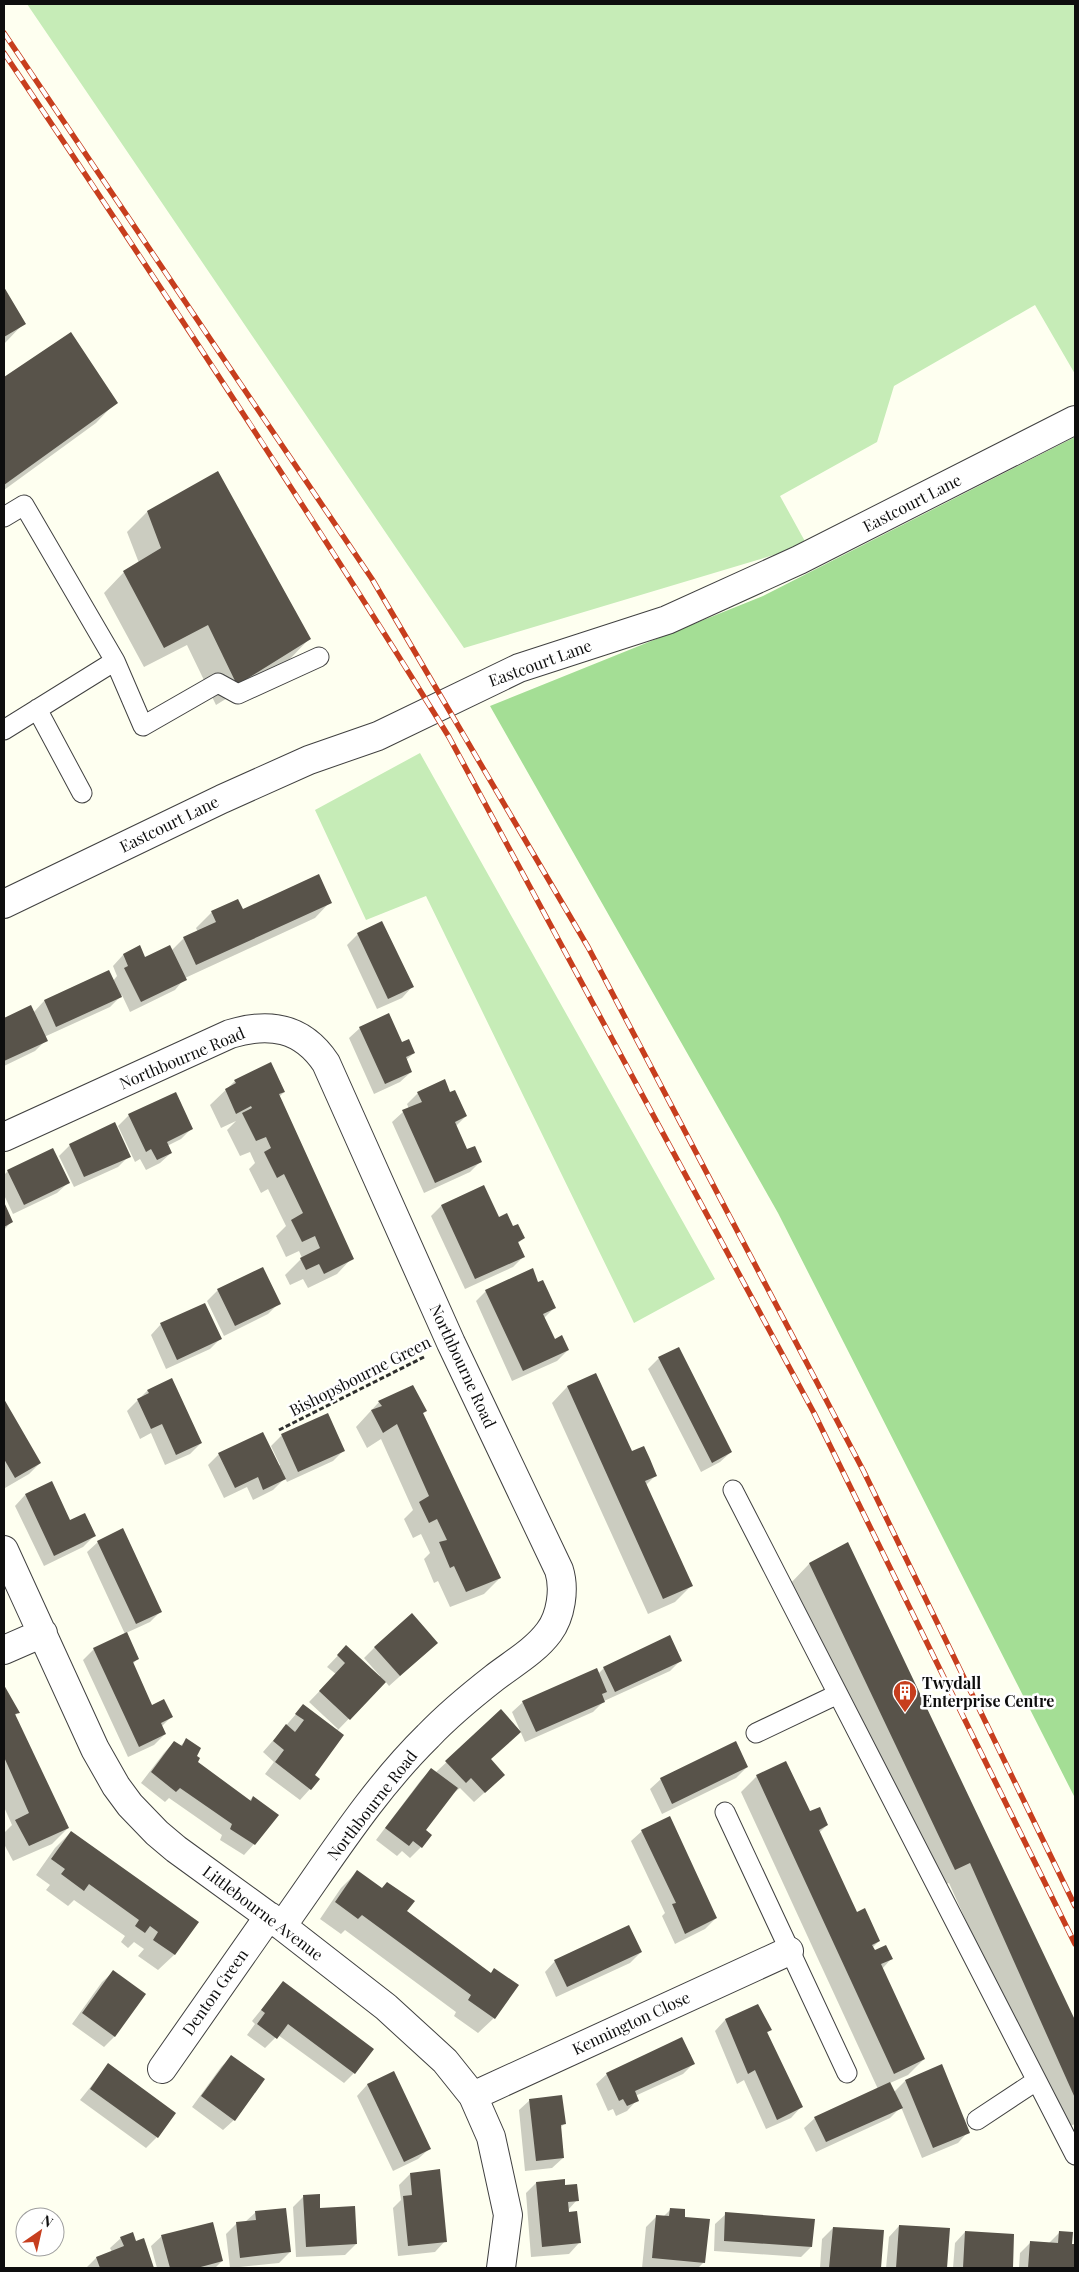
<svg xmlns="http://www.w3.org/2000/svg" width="1079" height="2272" font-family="'Playfair Display',serif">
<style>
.green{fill:#c6ecb7}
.forest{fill:#a4de95}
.shadow{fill:#0003}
.building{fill:#58534a}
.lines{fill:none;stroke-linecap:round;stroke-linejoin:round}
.lane-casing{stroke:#414141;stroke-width:21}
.street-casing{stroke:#414141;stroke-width:30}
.path{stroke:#303030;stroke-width:3;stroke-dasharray:5 2.5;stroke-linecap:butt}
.lane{stroke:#fff;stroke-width:19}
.street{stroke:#fff;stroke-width:28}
.rail-casing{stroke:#c73e1e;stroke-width:5.5}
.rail{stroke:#fff;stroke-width:4;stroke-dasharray:11;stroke-linecap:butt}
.labels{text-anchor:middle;stroke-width:5;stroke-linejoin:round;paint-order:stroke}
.street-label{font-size:16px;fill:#0e0e0e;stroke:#fff}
.poi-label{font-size:16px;font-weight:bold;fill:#0e0e0e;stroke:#fff;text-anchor:start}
</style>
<rect width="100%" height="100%" fill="#fefff0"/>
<path class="green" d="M 27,4 L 1075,4 L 1075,374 L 1035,305 L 894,386 L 877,442 L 780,496 L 807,545 L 464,648 Z
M 420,753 L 715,1279 L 634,1323 L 426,896 L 366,920 L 315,810 Z"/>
<path class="forest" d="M 1075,437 L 1075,1798 L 778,1213 L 490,706 L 763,596 Z"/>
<path class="shadow" d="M 4,289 L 24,323 L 4,344 Z
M 70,334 L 116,402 L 96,423 L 4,490 L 4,378 Z
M 147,512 L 309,639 L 289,660 L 216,705 L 187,645 L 144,667 L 104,593 L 124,572 L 139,563 L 127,532 Z
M 330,902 L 315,918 L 185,978 L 175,990 L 130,1012 L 122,995 L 110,1007 L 44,1037 L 46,1040 L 35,1051 L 4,1066 L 4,1019 L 30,1007 L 33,1013 L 44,1001 L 109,972 L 113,981 L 117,976 L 113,966 L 123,955 L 139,947 L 145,959 L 171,951 L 184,938 L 198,932 L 196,928 L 212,912 Z
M 358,934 L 412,987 L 402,998 L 377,1009 L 347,945 Z
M 360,1028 L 414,1053 L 406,1060 L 411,1072 L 400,1082 L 374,1094 L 349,1038 Z
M 235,1081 L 284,1092 L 279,1097 L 352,1258 L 337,1274 L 308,1288 L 303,1279 L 290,1285 L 285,1275 L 302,1258 L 299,1251 L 286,1257 L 276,1236 L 286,1226 L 268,1189 L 261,1193 L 249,1169 L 255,1163 L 250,1152 L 240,1156 L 227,1130 L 236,1121 L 221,1128 L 210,1105 Z
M 418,1093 L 450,1093 L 466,1116 L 456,1126 L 467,1151 L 480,1162 L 470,1172 L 424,1193 L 392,1122 L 403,1112 L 409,1109 L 407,1104 Z
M 129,1115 L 191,1129 L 181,1139 L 167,1146 L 171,1153 L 160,1163 L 146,1170 L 140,1159 L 135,1162 L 118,1126 Z
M 70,1145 L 129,1156 L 118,1167 L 74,1187 L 59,1156 Z
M 8,1171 L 68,1183 L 57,1193 L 13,1214 L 4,1195 L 4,1175 Z
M 4,1205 L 11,1222 L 4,1230 Z
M 441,1206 L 498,1219 L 524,1238 L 517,1244 L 523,1257 L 513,1267 L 465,1289 L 431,1216 Z
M 538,1284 L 554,1308 L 544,1318 L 554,1341 L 568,1350 L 557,1361 L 512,1381 L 476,1301 L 486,1291 Z
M 218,1290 L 279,1303 L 268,1314 L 224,1336 L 207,1301 Z
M 161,1324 L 220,1339 L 210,1349 L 166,1369 L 151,1335 Z
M 659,1358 L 731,1452 L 720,1462 L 701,1472 L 648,1369 Z
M 596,1374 L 631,1453 L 656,1475 L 645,1486 L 691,1586 L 675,1602 L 648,1614 L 552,1403 L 567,1387 Z
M 172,1380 L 201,1443 L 190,1454 L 165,1465 L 151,1433 L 140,1439 L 127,1411 L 147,1391 Z
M 412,1386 L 425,1411 L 422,1414 L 500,1578 L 484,1594 L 450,1607 L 438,1581 L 434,1583 L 424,1559 L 430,1553 L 421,1534 L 413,1538 L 404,1519 L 413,1510 L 381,1439 L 367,1448 L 356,1427 L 379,1402 Z
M 4,1401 L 40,1463 L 29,1474 L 5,1488 Z
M 262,1434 L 278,1466 L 280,1465 L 271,1446 L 282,1435 L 344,1450 L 333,1461 L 287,1482 L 285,1478 L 273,1490 L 253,1500 L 247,1487 L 224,1498 L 208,1465 L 219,1454 Z
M 25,1495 L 69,1521 L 94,1536 L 83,1547 L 44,1566 L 15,1506 Z
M 98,1542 L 161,1611 L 150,1622 L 126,1633 L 138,1658 L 133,1664 L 152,1707 L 171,1717 L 161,1727 L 165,1734 L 154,1745 L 128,1757 L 83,1660 L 94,1649 L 125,1634 L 87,1552 Z
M 847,1544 L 1075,2023 L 1075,2124 L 1060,2130 L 949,1883 L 934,1889 L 789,1585 L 809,1564 Z
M 346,1647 L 379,1677 L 380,1676 L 364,1658 L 375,1647 L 426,1653 L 389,1686 L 385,1681 L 337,1731 L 313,1775 L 310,1789 L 300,1800 L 265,1774 L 274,1762 L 263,1752 L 303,1706 L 336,1731 L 338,1729 L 309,1702 L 336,1674 L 327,1667 Z
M 681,1660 L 670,1671 L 604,1701 L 593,1712 L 525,1742 L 512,1712 L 523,1702 L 598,1674 L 604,1668 Z
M 4,1687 L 18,1712 L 15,1716 L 68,1828 L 52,1844 L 13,1861 L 4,1844 L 4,1833 L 12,1825 L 4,1807 Z
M 501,1711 L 490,1760 L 493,1785 L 474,1802 L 460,1788 L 454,1793 L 453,1792 L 424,1830 L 421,1847 L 410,1858 L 402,1851 L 397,1856 L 376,1840 L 421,1780 L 431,1770 L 435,1773 Z
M 187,1740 L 196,1763 L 249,1801 L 253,1797 L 254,1844 L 244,1855 L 220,1840 L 222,1835 L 169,1798 L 165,1802 L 141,1783 L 164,1753 L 174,1742 L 180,1746 Z
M 747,1767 L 736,1778 L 662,1814 L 650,1789 L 661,1779 Z
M 757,1776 L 827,1825 L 819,1833 L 856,1913 L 879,1941 L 872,1948 L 874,1952 L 891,1959 L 882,1969 L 924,2059 L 908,2075 L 890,2083 L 894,2092 L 905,2081 L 968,2132 L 958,2143 L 922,2158 L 901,2107 L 890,2118 L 816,2152 L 804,2128 L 815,2118 L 878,2089 L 741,1792 Z
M 642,1831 L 716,1918 L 705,1929 L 675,1944 L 662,1916 L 665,1913 L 631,1841 Z
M 71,1832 L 197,1922 L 174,1955 L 158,1970 L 138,1956 L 144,1949 L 134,1942 L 128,1948 L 121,1942 L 125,1936 L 74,1900 L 68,1906 L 46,1890 L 50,1885 L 36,1875 L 55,1848 Z
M 357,1872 L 405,1911 L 490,1974 L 494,1970 L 494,2018 L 478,2033 L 454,2016 L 456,2012 L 345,1930 L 341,1934 L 320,1919 L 341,1888 Z
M 641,1952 L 630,1963 L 556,1997 L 545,1972 L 555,1961 Z
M 113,1972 L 145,1994 L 114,2037 L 104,2047 L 72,2024 L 102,1982 Z
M 283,1983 L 354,2073 L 344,2083 L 278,2035 L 265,2048 L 247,2035 L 255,2024 L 252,2021 Z
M 757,2006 L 770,2030 L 767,2033 L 801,2107 L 791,2118 L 766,2129 L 744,2080 L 737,2084 L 715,2031 L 725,2020 Z
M 231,2057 L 234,2120 L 223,2130 L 192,2107 L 221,2067 Z
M 693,2064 L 683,2074 L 635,2096 L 637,2100 L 627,2111 L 616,2116 L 613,2109 L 608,2111 L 596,2084 L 607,2074 Z
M 108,2065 L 157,2137 L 146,2148 L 80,2100 Z
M 393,2073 L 429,2149 L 418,2159 L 393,2171 L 357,2096 L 367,2085 Z
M 530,2100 L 564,2124 L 560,2128 L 563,2158 L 552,2168 L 525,2171 L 519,2110 Z
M 410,2174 L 445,2241 L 435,2252 L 398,2256 L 393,2208 L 401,2200 L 399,2185 Z
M 536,2183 L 564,2186 L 577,2200 L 568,2210 L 579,2243 L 569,2254 L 531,2257 L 526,2193 Z
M 303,2197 L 356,2244 L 345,2255 L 296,2257 L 293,2207 Z
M 671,2209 L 704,2262 L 698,2268 L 642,2268 L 646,2227 L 657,2216 L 663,2217 Z
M 256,2212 L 290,2252 L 279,2263 L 230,2268 L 226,2234 L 236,2224 L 245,2222 Z
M 726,2214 L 811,2247 L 801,2257 L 714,2251 L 715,2224 Z
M 899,2226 L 949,2230 L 946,2268 L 886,2268 L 889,2237 Z
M 833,2228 L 883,2232 L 880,2268 L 820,2268 L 822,2239 Z
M 965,2232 L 1013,2235 L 1011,2268 L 953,2268 L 955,2243 Z
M 1060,2232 L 1070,2245 L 1075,2246 L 1075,2268 L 1019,2268 L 1020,2253 L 1031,2242 L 1049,2243 Z
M 162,2236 L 222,2261 L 215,2268 L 157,2268 L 151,2246 Z
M 121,2238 L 135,2243 L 143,2240 L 153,2268 L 86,2268 L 96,2258 L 112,2252 L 110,2248 Z"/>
<path class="building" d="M 4,287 L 26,324 L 4,337 Z
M 71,332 L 118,403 L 4,485 L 4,377 Z
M 218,471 L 311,639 L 237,685 L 208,625 L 164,648 L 123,571 L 161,548 L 147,511 Z
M 319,874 L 332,903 L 196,965 L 183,937 L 216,922 L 211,911 L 238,899 L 243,909 Z
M 382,921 L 414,987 L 388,999 L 357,933 Z
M 140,945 L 145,957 L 170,945 L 187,980 L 141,1002 L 124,968 L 128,966 L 123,954 Z
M 109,970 L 122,997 L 56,1027 L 44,1000 Z
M 31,1005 L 48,1041 L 4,1061 L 4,1018 Z
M 389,1013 L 402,1042 L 409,1039 L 415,1053 L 406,1057 L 412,1072 L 385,1084 L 359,1027 Z
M 271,1062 L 285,1092 L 279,1094 L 354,1259 L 324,1274 L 319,1264 L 306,1270 L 300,1258 L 320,1248 L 315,1236 L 302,1242 L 291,1220 L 303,1213 L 284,1174 L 277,1178 L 264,1152 L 271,1148 L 266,1137 L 256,1141 L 242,1113 L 252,1108 L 251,1106 L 236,1114 L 225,1089 L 236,1083 L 234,1080 Z
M 445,1079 L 450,1092 L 455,1090 L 467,1116 L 455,1122 L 467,1149 L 475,1146 L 482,1162 L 435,1183 L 402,1110 L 422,1102 L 417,1092 Z
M 176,1092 L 193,1129 L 167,1142 L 172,1153 L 157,1160 L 151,1149 L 146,1152 L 128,1114 Z
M 115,1122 L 131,1157 L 84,1177 L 69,1144 Z
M 53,1148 L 70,1183 L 24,1205 L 7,1170 Z
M 484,1185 L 499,1217 L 507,1213 L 513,1226 L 518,1224 L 525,1238 L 518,1242 L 525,1257 L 475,1279 L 441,1205 Z
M 4,1202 L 13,1222 L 4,1227 Z
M 263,1267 L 281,1304 L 235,1326 L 217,1289 Z
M 533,1268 L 538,1282 L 543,1280 L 556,1308 L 543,1314 L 555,1339 L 562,1335 L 569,1350 L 523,1371 L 485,1290 Z
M 205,1303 L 222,1339 L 177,1360 L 160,1323 Z
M 679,1347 L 732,1452 L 712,1463 L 658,1357 Z
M 596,1373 L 632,1451 L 644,1446 L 650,1459 L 657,1476 L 645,1481 L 693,1586 L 663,1599 L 567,1386 Z
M 172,1378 L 202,1443 L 176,1455 L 162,1424 L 151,1429 L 137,1399 L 149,1393 L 147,1390 Z
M 413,1385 L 427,1411 L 423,1413 L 501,1578 L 466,1592 L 454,1566 L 450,1568 L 439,1542 L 447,1540 L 437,1519 L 429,1523 L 419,1502 L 429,1496 L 397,1424 L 383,1433 L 371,1410 L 382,1406 L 378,1401 Z
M 4,1399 L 41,1463 L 15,1478 L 4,1459 Z
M 328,1413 L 345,1451 L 298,1472 L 281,1434 Z
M 263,1432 L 286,1479 L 263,1490 L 258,1477 L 235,1488 L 218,1453 Z
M 52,1481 L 70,1520 L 85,1513 L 96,1536 L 54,1556 L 25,1494 Z
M 123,1528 L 162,1612 L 136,1624 L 97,1541 Z
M 848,1542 L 1075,2020 L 1075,2098 L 970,1863 L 955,1870 L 809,1563 Z
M 412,1613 L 438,1643 L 400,1676 L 374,1647 Z
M 127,1632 L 139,1659 L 133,1662 L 152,1705 L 164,1699 L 173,1717 L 161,1723 L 166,1734 L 139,1747 L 93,1648 Z
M 670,1635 L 682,1661 L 615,1692 L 603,1667 Z
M 346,1645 L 386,1682 L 350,1720 L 319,1691 L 345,1663 L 337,1655 Z
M 597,1668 L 607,1692 L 602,1694 L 605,1702 L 536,1732 L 522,1701 Z
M 4,1685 L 20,1713 L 15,1714 L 69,1828 L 29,1846 L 15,1820 L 29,1813 L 4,1757 Z
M 303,1704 L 344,1735 L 315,1775 L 320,1779 L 311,1790 L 275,1762 L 284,1750 L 273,1741 L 286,1724 L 295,1732 L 304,1720 L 295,1714 Z
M 501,1709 L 521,1732 L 491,1759 L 505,1775 L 485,1793 L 471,1778 L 466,1783 L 445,1761 Z
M 186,1738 L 201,1748 L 197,1756 L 200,1758 L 198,1762 L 251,1801 L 253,1796 L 279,1815 L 255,1845 L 230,1829 L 232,1824 L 180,1788 L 176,1792 L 151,1772 L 174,1741 L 182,1746 Z
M 736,1741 L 748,1767 L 672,1804 L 660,1778 Z
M 786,1761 L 810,1811 L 820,1807 L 828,1825 L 819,1830 L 857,1912 L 865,1908 L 880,1941 L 872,1945 L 875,1950 L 886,1945 L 893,1959 L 881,1964 L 925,2059 L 894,2074 L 756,1775 Z
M 431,1768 L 458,1788 L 426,1830 L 432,1835 L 422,1848 L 413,1841 L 409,1846 L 385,1828 Z
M 670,1816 L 717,1918 L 685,1934 L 672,1904 L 676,1903 L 641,1830 Z
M 71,1831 L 199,1922 L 175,1955 L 153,1940 L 158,1932 L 150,1926 L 145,1933 L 135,1926 L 139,1920 L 89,1884 L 84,1891 L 61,1874 L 65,1869 L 51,1859 Z
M 357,1870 L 382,1888 L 387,1882 L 415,1901 L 407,1911 L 491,1973 L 494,1968 L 519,1985 L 495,2019 L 468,2000 L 471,1995 L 362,1915 L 358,1919 L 335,1902 Z
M 629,1925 L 642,1952 L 567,1987 L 554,1960 Z
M 113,1970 L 146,1994 L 115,2037 L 82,2013 Z
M 283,1981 L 374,2049 L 355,2074 L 288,2024 L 277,2039 L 257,2024 L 265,2013 L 261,2010 Z
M 758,2004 L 772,2030 L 767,2032 L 803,2107 L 777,2120 L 755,2070 L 748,2074 L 725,2019 Z
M 682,2037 L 695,2064 L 635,2091 L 639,2101 L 627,2106 L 623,2099 L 619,2101 L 606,2073 Z
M 231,2055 L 265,2079 L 235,2121 L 201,2096 Z
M 108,2063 L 176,2113 L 158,2138 L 90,2089 Z
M 942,2064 L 970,2133 L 933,2148 L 905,2080 Z
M 394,2071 L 431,2149 L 404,2162 L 367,2084 Z
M 890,2082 L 903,2108 L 826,2142 L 814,2117 Z
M 562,2095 L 566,2124 L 561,2125 L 564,2158 L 536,2161 L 529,2099 Z
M 440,2169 L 447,2242 L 408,2246 L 403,2196 L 412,2195 L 410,2173 Z
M 565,2179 L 565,2185 L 577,2184 L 579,2201 L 568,2202 L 569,2212 L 577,2211 L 581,2243 L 542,2247 L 536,2182 Z
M 320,2194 L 320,2208 L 355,2206 L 357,2244 L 306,2247 L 303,2195 Z
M 286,2208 L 291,2252 L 240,2258 L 236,2222 L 256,2220 L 255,2211 Z
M 670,2208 L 685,2209 L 685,2217 L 710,2219 L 705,2263 L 652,2258 L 656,2215 L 669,2216 Z
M 725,2212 L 815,2219 L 812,2247 L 724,2241 Z
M 213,2222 L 223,2261 L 197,2268 L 170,2268 L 161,2235 Z
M 899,2225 L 950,2228 L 947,2268 L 896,2268 Z
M 833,2227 L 884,2230 L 881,2268 L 829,2268 Z
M 965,2231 L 1014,2234 L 1013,2268 L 963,2268 Z
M 1059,2231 L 1073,2232 L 1072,2244 L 1075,2244 L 1075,2268 L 1028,2268 L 1030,2241 L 1058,2243 Z
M 133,2232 L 136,2241 L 144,2238 L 154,2268 L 100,2268 L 96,2257 L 124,2246 L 120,2237 Z"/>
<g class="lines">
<g class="lane-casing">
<path id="lane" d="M 4,517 L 24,505 L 115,661 L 4,730
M 115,661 L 143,726 L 218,683 L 238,694 L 319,657
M 37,709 L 82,793
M 733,1490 L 1075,2155
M 756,1733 L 838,1694
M 725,1812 L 847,2073
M 977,2120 L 1036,2081"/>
</g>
<g class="street-casing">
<path id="street" d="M 4,904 L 222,799 L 309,760 L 378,736 L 519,668 L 667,620 L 799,560 L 1075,420
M 4,1137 L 230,1034 C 269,1022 302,1027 326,1063 L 451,1343 L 559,1570 C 565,1589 561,1616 549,1632 C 535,1651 512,1664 494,1678 C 471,1696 448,1715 428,1736 C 371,1792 328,1862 282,1926
M 4,1550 L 95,1749 L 116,1786 L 130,1805 L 157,1833 L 176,1849 L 282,1926 L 386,2007 L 445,2061 L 473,2096 L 491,2137 L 508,2215 L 501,2268
M 4,1650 L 43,1633
M 162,2069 L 269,1916
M 473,2096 L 789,1951"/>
</g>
<path class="path" d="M 279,1430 L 424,1357"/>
<use href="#lane" class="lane"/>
<use href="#street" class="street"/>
<g class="rail-casing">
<path id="rail" d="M 4,33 L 372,579 L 588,947 L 863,1470 L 1075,1906
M 4,53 C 156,279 306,506 449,737 L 814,1413 L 1075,1944"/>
</g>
<use href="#rail" class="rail"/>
</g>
<defs>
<g id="building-pin" transform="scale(1.25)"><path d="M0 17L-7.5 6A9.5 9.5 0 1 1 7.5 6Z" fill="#c73e1e" stroke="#fff"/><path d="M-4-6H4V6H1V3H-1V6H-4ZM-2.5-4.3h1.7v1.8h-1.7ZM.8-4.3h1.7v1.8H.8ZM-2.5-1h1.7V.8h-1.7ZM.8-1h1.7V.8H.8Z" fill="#fff"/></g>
</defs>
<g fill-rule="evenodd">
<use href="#building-pin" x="905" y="1692"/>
</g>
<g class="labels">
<g class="street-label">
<text transform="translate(912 503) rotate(-27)" y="6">Eastcourt Lane</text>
<text transform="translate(540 663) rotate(-20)" y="6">Eastcourt Lane</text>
<text transform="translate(169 824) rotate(-26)" y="6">Eastcourt Lane</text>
<text transform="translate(182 1058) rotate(-23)" y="6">Northbourne Road</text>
<text transform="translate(463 1366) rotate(65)" y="6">Northbourne Road</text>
<text transform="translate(360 1376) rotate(-27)" y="6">Bishopsbourne Green</text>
<text transform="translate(372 1805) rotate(-52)" y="6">Northbourne Road</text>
<text transform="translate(263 1913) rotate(37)" y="6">Littlebourne Avenue</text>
<text transform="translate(215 1992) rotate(-55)" y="6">Denton Green</text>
<text transform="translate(631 2023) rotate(-25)" y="6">Kennington Close</text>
</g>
<g class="poi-label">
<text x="922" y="1689">Twydall<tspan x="922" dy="18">Enterprise Centre</tspan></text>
</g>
</g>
<rect width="1079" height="2272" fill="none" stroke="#0e0e0e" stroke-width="10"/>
<g transform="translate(40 2232) rotate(34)"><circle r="24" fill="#ffffff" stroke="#9f9f9f"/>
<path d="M0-4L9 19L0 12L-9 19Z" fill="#c73e1e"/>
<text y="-8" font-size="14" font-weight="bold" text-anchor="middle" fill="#0e0e0e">N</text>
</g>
</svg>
